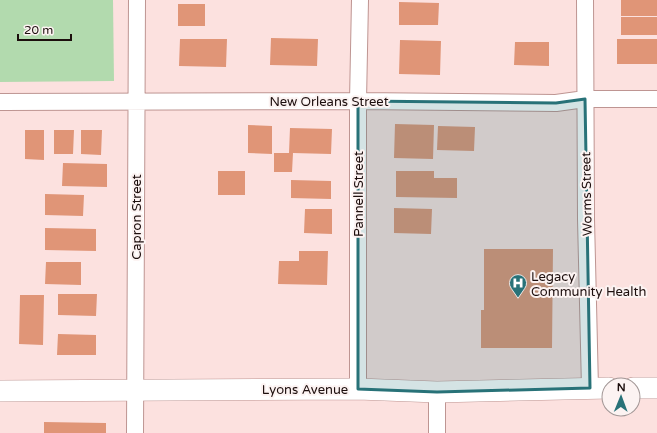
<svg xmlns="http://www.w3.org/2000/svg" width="657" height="433" font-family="'Varela Round',sans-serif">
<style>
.green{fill:#b2daae}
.building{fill:#e09577}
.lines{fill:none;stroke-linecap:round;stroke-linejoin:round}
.minor-casing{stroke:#be9592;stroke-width:18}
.tertiary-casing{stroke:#be9592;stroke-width:22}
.minor{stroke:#fff;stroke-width:16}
.tertiary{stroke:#fff;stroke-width:21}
.marked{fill:#287278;fill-opacity:0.2;stroke:#287278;stroke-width:3;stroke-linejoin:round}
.labels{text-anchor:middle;stroke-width:4;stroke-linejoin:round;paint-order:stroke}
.street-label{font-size:13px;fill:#1c0e0d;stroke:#fcf3f2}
.poi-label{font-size:13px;fill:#1c0e0d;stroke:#fcf3f2;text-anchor:start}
</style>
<rect width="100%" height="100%" fill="#fce1df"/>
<path class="green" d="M 0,0 L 113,0 L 114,81 L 0,82 Z"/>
<path class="building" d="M 621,0 L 657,0 L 657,16 L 621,16 Z
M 399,2 L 439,3 L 438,25 L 399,25 Z
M 178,4 L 205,4 L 205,26 L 178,26 Z
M 621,17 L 657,17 L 657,35 L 621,35 Z
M 271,38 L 318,39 L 317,66 L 270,65 Z
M 180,39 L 227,39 L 226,67 L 179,66 Z
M 617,39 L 657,39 L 657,64 L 617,64 Z
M 400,40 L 441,41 L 440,75 L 399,74 Z
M 515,42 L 549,42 L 549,66 L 514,65 Z
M 395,124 L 434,125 L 433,159 L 394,158 Z
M 248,125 L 272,126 L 272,154 L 248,153 Z
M 438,126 L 475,127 L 474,151 L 437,150 Z
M 290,128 L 332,129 L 331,154 L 293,153 L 292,172 L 274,172 L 274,153 L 289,153 Z
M 25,130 L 44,130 L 44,160 L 25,159 Z
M 54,130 L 74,130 L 73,154 L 54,154 Z
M 81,130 L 102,130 L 101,155 L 81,154 Z
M 63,163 L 107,164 L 107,187 L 62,186 Z
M 218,171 L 245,171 L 245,195 L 218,195 Z
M 396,171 L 434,171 L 434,178 L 457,178 L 457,198 L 396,197 Z
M 291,180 L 331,181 L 331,199 L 291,198 Z
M 45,194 L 84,195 L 83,216 L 45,215 Z
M 394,208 L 432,209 L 431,234 L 394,233 Z
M 305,209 L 332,209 L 332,234 L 304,233 Z
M 45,228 L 96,229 L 96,251 L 45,250 Z
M 484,249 L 553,249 L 552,348 L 481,348 L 481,310 L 484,310 Z
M 299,251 L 328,251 L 327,285 L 278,284 L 279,261 L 299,261 Z
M 46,262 L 81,262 L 81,285 L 45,284 Z
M 58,294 L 97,294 L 96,316 L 58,315 Z
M 20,295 L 44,295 L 43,345 L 19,344 Z
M 58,334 L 96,335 L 96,355 L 57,355 Z
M 44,422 L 106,423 L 106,433 L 44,433 Z"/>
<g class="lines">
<g class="minor-casing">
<path id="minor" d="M 585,0 L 586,219 L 590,388
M 0,102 L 358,101 L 556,103 L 585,99 L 657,99
M 358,389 L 358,101 L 360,0
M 135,433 L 137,0
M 437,433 L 437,392"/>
</g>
<g class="tertiary-casing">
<path id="tertiary" d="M 633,388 L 657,388
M 0,391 L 358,389 L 437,392 L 609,388"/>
</g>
<use href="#minor" class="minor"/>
<use href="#tertiary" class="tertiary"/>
</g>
<path class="marked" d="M 585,99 L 590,388 L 437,392 L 358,389 L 358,101 L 556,103 Z"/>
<defs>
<g id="hospital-pin" transform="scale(0.9)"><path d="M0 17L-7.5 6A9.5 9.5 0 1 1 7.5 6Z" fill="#287278" stroke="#fcf3f2"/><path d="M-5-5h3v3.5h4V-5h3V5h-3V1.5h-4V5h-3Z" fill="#fff"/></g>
</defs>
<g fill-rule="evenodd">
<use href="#hospital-pin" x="518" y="283"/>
</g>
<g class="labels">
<g class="street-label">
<text x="329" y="106">New Orleans Street</text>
<text transform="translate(358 194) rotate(-90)" y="5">Pannell Street</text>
<text transform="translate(586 194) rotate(-91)" y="5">Worms Street</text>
<text transform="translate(136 217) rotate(-90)" y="5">Capron Street</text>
<text x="305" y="394">Lyons Avenue</text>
</g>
<g class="poi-label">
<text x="531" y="281">Legacy<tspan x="531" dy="15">Community Health</tspan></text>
</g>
</g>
<g transform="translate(621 397) rotate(1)"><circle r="19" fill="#fcf3f2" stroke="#a29796"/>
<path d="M0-3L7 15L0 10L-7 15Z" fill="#287278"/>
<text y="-6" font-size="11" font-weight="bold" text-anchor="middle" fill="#1c0e0d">N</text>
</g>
<path d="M18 34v6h53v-6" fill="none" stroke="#1c0e0d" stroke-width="2"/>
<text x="24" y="34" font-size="12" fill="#1c0e0d" stroke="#fcf3f2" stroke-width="3" paint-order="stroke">20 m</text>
</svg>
